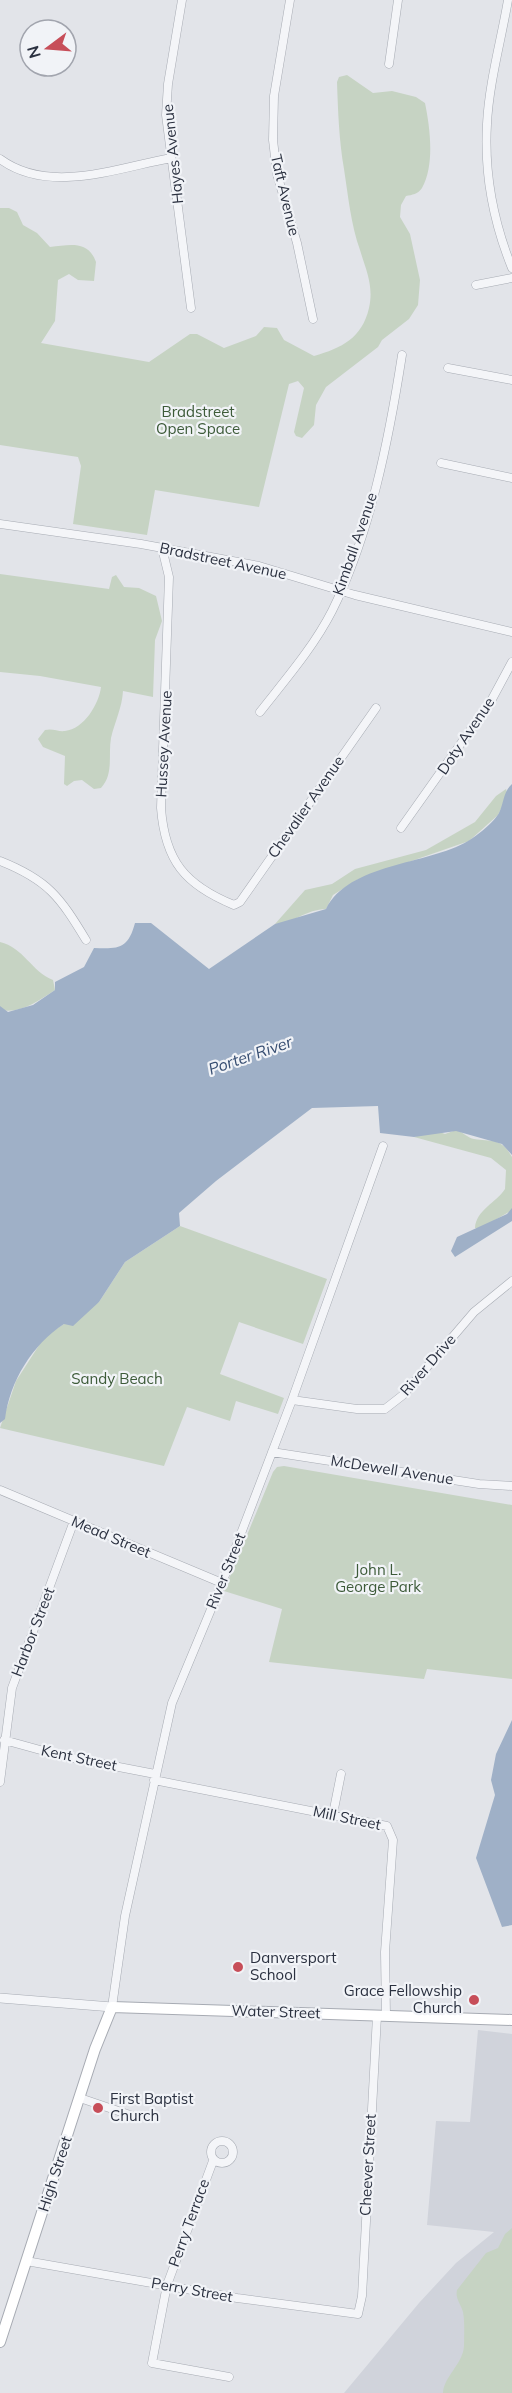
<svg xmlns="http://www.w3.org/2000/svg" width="512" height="2393" font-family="Mulish,sans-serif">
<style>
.built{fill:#d0d3db}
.green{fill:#c6d3c3}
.water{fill:#9fb0c7}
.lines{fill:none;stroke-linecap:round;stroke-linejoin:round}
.minor-casing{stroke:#a7abb3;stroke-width:9}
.tertiary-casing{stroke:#a7abb3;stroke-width:10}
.secondary-casing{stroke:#a7abb3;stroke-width:12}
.minor{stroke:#f4f5f8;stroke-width:8}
.tertiary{stroke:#f4f5f8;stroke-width:9}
.secondary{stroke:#fff;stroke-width:10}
.poi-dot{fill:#c74e59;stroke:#f1f3f7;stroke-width:2}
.labels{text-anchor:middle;stroke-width:4.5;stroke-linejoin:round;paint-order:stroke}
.street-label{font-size:15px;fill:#2b3140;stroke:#f1f3f7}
.park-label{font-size:15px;fill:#3d5b39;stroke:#f1f3f7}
.poi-label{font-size:15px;fill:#2b3140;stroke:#f1f3f7;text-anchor:start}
.water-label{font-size:16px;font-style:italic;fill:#374e72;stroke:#f1f3f7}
</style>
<rect width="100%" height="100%" fill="#e2e4e9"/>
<path class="built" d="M 478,2030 L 512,2034 L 512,2319 L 485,2393 L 344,2393 L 419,2303 L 456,2263 L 494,2232 L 427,2225 L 436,2121 L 470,2122 Z"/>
<path class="green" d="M 347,75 L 373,93 L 392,91 L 416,97 L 425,103 C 430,127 435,165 422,188 C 418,194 412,195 406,196 L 401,205 L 400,217 L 410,234 L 420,280 L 418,305 L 409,319 L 382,340 L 378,347 L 326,387 L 316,405 L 314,425 L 302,438 L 296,436 L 294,432 L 304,388 L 298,381 L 289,384 L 259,507 L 155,490 L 147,535 L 73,524 L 81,466 L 78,457 L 0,445 L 0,208 L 9,208 L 17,212 L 23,225 L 37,233 L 50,247 C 70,245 88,240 96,262 L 94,281 L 78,280 L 69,274 L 58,280 L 55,321 L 41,343 L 149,362 L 190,334 L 197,334 L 224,348 L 256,336 L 264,327 L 277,328 L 284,340 L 314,356 C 342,348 362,338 369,308 C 374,286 366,270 360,250 C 351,225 348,195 344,169 C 339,140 338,111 337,82 L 339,77 Z
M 0,574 L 109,589 L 112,577 L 116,575 L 124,587 L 139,588 L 156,596 L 162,621 L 155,640 L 153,697 L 123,691 C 122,708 115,721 111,738 C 108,755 114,774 101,788 L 94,789 L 82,780 L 74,781 L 67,786 L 64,784 L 65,756 L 43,747 L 38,739 L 45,730 C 53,728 58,732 65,731 C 84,729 99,704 101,687 L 40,676 L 0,672 Z
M 506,789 L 508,795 L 498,815 L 469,841 L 357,880 L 333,895 L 326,909 C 307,909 292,924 275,924 L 305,890 L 332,884 L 355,869 L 426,850 L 475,822 L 496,796 Z
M 0,942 C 23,947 32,972 53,980 L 55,990 C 38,1001 21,1014 0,1010 Z
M 434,1130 L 445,1134 L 456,1130 C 463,1132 468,1138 474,1139 C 492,1142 501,1137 512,1157 L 512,1210 L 480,1229 L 475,1228 C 476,1210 496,1203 505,1189 L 506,1170 L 491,1158 L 414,1137 Z
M 180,1226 L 327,1279 L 303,1344 L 239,1322 L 220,1374 L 284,1398 L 278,1414 L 236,1401 L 230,1421 L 187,1407 L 164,1466 L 0,1428 L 16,1381 L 45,1336 L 99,1302 L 125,1262 Z
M 284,1466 L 512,1505 L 512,1679 L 427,1669 L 424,1679 L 269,1662 L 282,1609 L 224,1591 L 273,1472 L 277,1467 Z
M 512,2228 L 512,2393 L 443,2393 C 444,2376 463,2364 464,2346 C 464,2335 465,2323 463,2312 C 461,2304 455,2299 457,2290 L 486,2253 L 498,2248 L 505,2234 Z"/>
<path class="water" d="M 512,784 L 512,1155 L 502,1144 L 456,1131 L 414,1137 L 380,1133 L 378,1106 L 312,1108 L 216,1181 L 179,1213 L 180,1226 L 125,1262 L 99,1302 L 73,1326 L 64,1324 C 32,1345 10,1381 5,1419 L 0,1423 L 0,1006 L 8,1012 L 33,1005 L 55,990 L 55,982 L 84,967 L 94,948 C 119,949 128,949 135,923 L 151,923 L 209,969 L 275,924 L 326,909 C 349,863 427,865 468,841 C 477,836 494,822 499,813 C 504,803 503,792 512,784 Z
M 512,1208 L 512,1221 L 455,1257 L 451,1251 L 457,1237 L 507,1214 Z
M 512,1720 L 512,1925 L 502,1927 L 476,1858 L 495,1795 L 491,1780 L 496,1754 Z"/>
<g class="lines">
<g class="minor-casing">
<path id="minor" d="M 182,0 L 168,84 L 166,115 L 191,308
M 290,0 L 274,96 L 273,140 L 277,174 L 297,243 L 313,319
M 508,0 C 501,41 489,83 487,124 C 484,175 493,221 512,268
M 389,64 L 398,0
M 0,159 C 49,195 117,168 171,158
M 476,285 L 512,278
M 448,368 L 512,380
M 441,463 L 512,478
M 0,524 L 141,544 L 259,566 L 355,595 L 512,632
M 162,548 L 169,577 L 161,808 C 165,861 185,885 234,905 L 240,902 L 376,708
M 260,712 C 285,680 313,648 332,611 C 370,535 389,439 402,355
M 401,828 L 491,701 L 512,662
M 0,861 C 48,880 60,897 86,940
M 292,1400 L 357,1409 L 385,1409 L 403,1395 L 474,1312 L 512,1281
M 272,1452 L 479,1484 L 512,1486
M 0,1490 L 222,1583
M 4,1740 L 62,1756 L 155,1774
M 154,1780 L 387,1826 L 393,1840 L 385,1952 L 386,2016
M 0,1782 L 12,1688 L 74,1521
M 333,1814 L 341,1774
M 112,2007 L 125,1916 L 172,1703 L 222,1583 L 292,1400 L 383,1146
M 80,2098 L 133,2116
M211 2152a11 11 0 1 1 22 0a11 11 0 1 1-22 0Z
M 213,2161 L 167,2285 L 152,2363 L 229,2377
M 26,2261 L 237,2298 L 358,2314 L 362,2296 L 377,2016"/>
</g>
<g class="tertiary-casing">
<path id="tertiary" d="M 0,1998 L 112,2007"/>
</g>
<g class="secondary-casing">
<path id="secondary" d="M 0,2342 L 95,2049 L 112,2007 L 512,2020"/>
</g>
<use href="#minor" class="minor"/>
<use href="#tertiary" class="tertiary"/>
<use href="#secondary" class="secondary"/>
</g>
<g class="poi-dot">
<circle cx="238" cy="1967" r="6"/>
<circle cx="474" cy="2000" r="6"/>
<circle cx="98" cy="2108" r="6"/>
</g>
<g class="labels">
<g class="street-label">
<text transform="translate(173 154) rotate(-96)" y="5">Hayes Avenue</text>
<text transform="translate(285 195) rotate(77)" y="5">Taft Avenue</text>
<text transform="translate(355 544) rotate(-71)" y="5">Kimball Avenue</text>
<text transform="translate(223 561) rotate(12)" y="5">Bradstreet Avenue</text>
<text transform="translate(466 736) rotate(-56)" y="5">Doty Avenue</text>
<text transform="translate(164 744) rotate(-87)" y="5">Hussey Avenue</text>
<text transform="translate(306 807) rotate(-55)" y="5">Chevalier Avenue</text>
<text transform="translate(428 1365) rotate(-49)" y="5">River Drive</text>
<text transform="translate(392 1470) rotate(9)" y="5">McDewell Avenue</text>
<text transform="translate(111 1537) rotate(23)" y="5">Mead Street</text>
<text transform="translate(226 1571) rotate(-68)" y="5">River Street</text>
<text transform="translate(33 1632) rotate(-69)" y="5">Harbor Street</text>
<text transform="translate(79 1758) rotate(12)" y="5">Kent Street</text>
<text transform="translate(347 1818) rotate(12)" y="5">Mill Street</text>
<text transform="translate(276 2012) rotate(2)" y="5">Water Street</text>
<text transform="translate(368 2165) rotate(-87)" y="5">Cheever Street</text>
<text transform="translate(55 2174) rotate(-72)" y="5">High Street</text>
<text transform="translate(189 2223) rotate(-70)" y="5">Perry Terrace</text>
<text transform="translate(192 2290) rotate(10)" y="5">Perry Street</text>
</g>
<g class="park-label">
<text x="198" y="417">Bradstreet<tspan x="198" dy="17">Open Space</tspan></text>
<text x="117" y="1384">Sandy Beach</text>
<text x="378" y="1575">John L.<tspan x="378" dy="17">George Park</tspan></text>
</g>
<g class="poi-label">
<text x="250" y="1963">Danversport<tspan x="250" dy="17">School</tspan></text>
<text x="462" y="1996" text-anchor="end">Grace Fellowship<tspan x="462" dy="17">Church</tspan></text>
<text x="110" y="2104">First Baptist<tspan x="110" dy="17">Church</tspan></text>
</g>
<g class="water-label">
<text transform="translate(250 1055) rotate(-19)" y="6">Porter River</text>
</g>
</g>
<g transform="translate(48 48) rotate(254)"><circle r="28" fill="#f1f3f7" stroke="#a2a5ae" stroke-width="1.5"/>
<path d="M0-4.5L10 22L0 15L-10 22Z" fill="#c74e59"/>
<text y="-9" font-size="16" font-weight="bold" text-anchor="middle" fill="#2b3140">N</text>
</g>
</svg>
